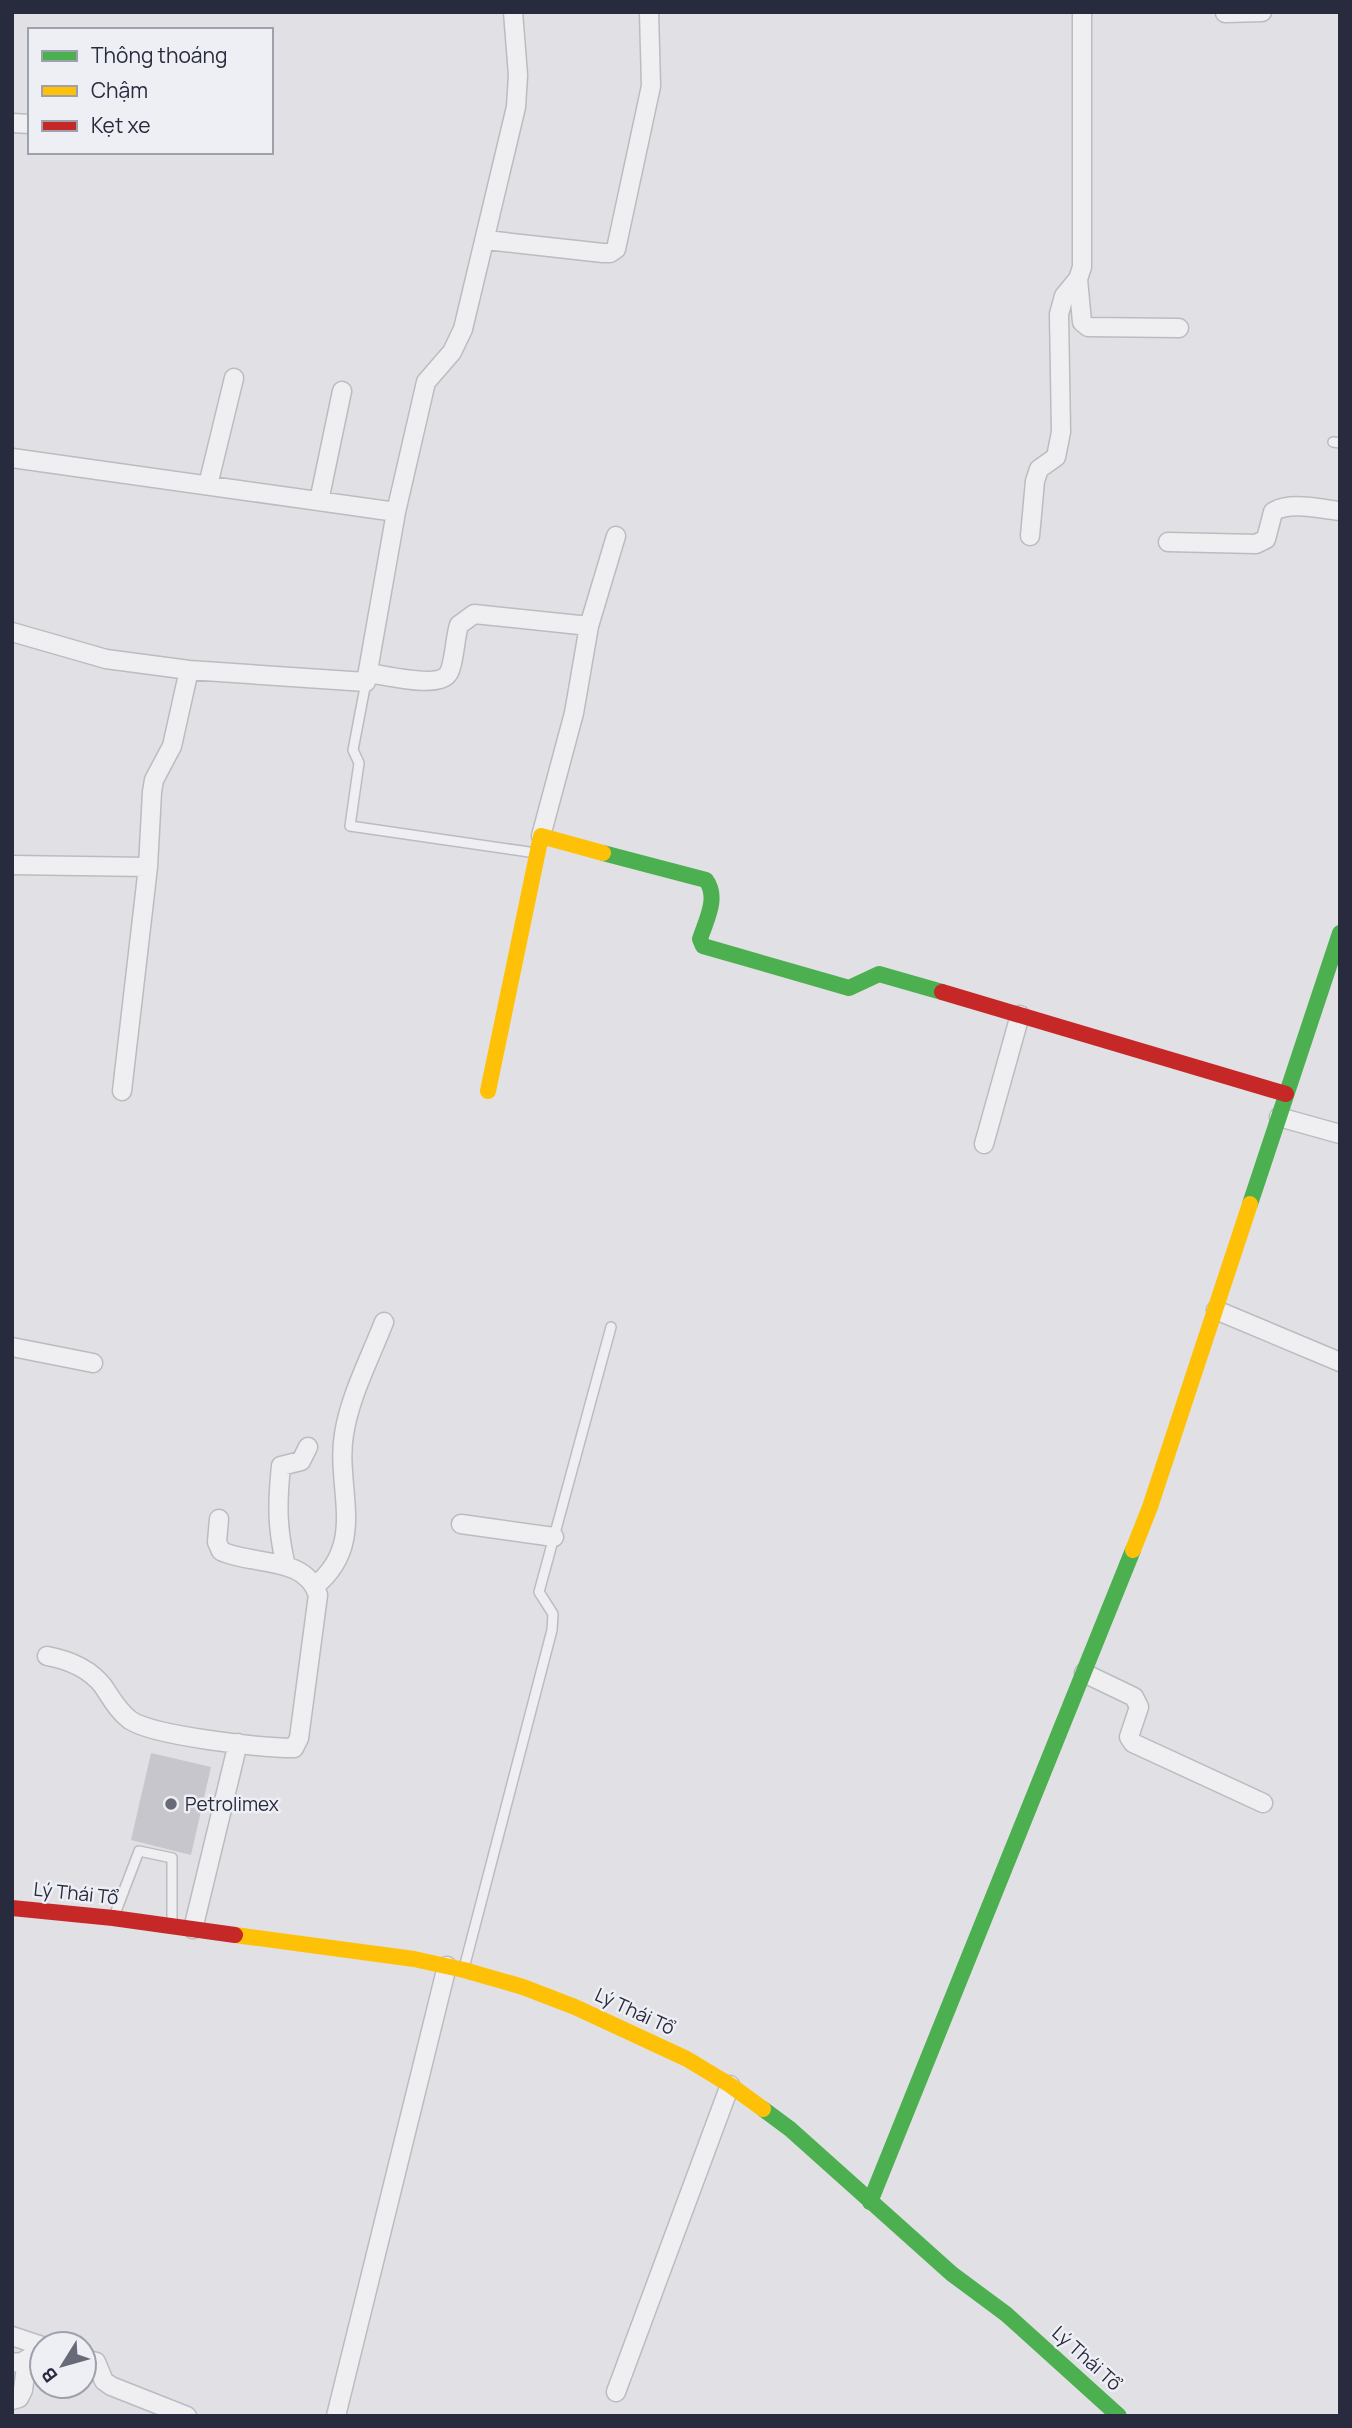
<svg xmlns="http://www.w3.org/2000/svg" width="1352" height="2428" font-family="Manrope,sans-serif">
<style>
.building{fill:#c6c6cc}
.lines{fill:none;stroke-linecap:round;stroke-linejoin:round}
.lane-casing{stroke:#bbbcc1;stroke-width:12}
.street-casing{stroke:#bbbcc1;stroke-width:21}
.lane{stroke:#efeff2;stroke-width:9}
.street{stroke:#efeff2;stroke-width:18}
.fast{stroke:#4caf50;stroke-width:16}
.slow{stroke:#ffc107;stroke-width:16}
.jam{stroke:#c62828;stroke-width:16}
.poi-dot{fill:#686a78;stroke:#edeff5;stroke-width:2.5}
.labels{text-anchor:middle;stroke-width:5;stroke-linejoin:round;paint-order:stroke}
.poi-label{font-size:19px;fill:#282a3d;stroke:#edeff5;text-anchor:start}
.street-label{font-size:19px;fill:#282a3d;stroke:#edeff5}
</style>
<rect width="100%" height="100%" fill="#e0e0e5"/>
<path class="building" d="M 151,1753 L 211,1767 L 191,1855 L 131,1840 Z"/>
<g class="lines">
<g class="lane-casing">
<path id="lane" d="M 1333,442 L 1340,443
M 366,682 L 353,750 L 359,763 L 350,826 L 536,853
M 115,1914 L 139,1851 L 172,1858 L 172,1924
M 464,1968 L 552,1630 L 553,1614 L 539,1592 L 611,1327"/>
</g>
<g class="street-casing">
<path id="street" d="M 1225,13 L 1262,12
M 12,123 L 30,124
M 486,240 L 603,253 L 610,253 L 616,249 L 651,86 L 649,12
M 1078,279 L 1082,322 L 1088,327 L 1179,328
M 12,458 L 396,512
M 208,485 L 234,378
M 319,501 L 342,391
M 1030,536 L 1035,481 L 1039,469 L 1056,457 L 1061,432 L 1059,314 L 1064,296 L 1078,279 L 1082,267 L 1082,12
M 1168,542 L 1256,544 L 1266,539 L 1273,512 C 1289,501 1321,509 1340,511
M 12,632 L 106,659 L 189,670 L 366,682 L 396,512 L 426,382 L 452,352 L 463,329 L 516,107 L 518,75 L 513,12
M 368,673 C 385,675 437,689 448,674 C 454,666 455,637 459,625 L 474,614 L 589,626
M 541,836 L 574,713 L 589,626 L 616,536
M 12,865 L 148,867
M 122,1091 L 148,867 L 152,792 L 154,780 L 172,746 L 189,670
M 1279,1117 L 1340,1134
M 984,1144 L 1020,1015
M 1216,1310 L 1340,1362
M 12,1347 L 93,1363
M 461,1524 L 554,1537
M 286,1566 C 277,1529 277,1504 281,1466 L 301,1461 L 308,1447
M 315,1586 C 368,1543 335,1488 344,1434 C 350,1396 370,1358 384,1322
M 47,1656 C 69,1660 89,1668 103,1686 C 111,1698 118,1711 130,1720 C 153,1736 263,1748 294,1748 L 299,1738 L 318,1595 C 305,1555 253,1566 221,1551 L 217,1542 L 219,1519
M 1084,1673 L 1134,1697 L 1139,1707 L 1129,1737 L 1133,1743 L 1263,1803
M 193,1929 L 238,1743
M 12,2336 L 42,2346
M 84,2359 L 96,2362 L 104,2381 L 111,2386 L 187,2416
M 12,2362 C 25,2365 33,2354 42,2346
M 616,2392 L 730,2085
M 12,2400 L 19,2398 L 23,2390 L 27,2359
M 336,2416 L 447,1966"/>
</g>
<use href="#lane" class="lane"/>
<use href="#street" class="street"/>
<path class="fast" d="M 603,853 L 706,880 C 719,898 706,920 700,939 L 703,946 L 849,988 L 879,974 L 942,992
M 1250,1204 L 1340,933
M 763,2109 L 790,2129 L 952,2274 L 1006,2314 L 1119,2416
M 870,2202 L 1133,1550"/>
<path class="slow" d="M 488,1091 L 541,836 L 603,853
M 1133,1550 L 1150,1507 L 1250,1204
M 235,1935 L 414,1959 L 464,1970 L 523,1987 L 575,2007 L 687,2059 L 730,2085 L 763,2109"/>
<path class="jam" d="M 942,992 L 1286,1094
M 12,1908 L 113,1918 L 235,1935"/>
</g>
<circle class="poi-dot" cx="171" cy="1804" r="7"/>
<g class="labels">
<g class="poi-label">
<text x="185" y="1811">Petrolimex</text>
</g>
<g class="street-label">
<text transform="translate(76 1893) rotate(6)" y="7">Lý Thái Tổ</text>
<text transform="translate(635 2011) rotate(25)" y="7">Lý Thái Tổ</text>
<text transform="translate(1087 2358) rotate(42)" y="7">Lý Thái Tổ</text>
</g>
</g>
<rect width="1352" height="2428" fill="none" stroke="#282a3d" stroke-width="28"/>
<rect x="28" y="28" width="245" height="126" fill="#edeff5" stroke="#9ea0ab" stroke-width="2"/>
<rect x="42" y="51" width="35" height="10" fill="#4caf50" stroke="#9ea0ab" stroke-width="2"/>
<text x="91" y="63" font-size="21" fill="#282a3d">Thông thoáng</text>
<rect x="42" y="86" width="35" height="10" fill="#ffc107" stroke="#9ea0ab" stroke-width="2"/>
<text x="91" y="98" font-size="21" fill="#282a3d">Chậm</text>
<rect x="42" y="121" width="35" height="10" fill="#c62828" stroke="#9ea0ab" stroke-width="2"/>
<text x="91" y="133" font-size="21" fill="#282a3d">Kẹt xe</text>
<g transform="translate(63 2365) rotate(233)"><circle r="33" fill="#edeff5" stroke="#9ea0ab" stroke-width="2"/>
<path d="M0-5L12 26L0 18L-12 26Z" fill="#686a78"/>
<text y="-10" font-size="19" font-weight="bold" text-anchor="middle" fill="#282a3d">B</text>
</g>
</svg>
